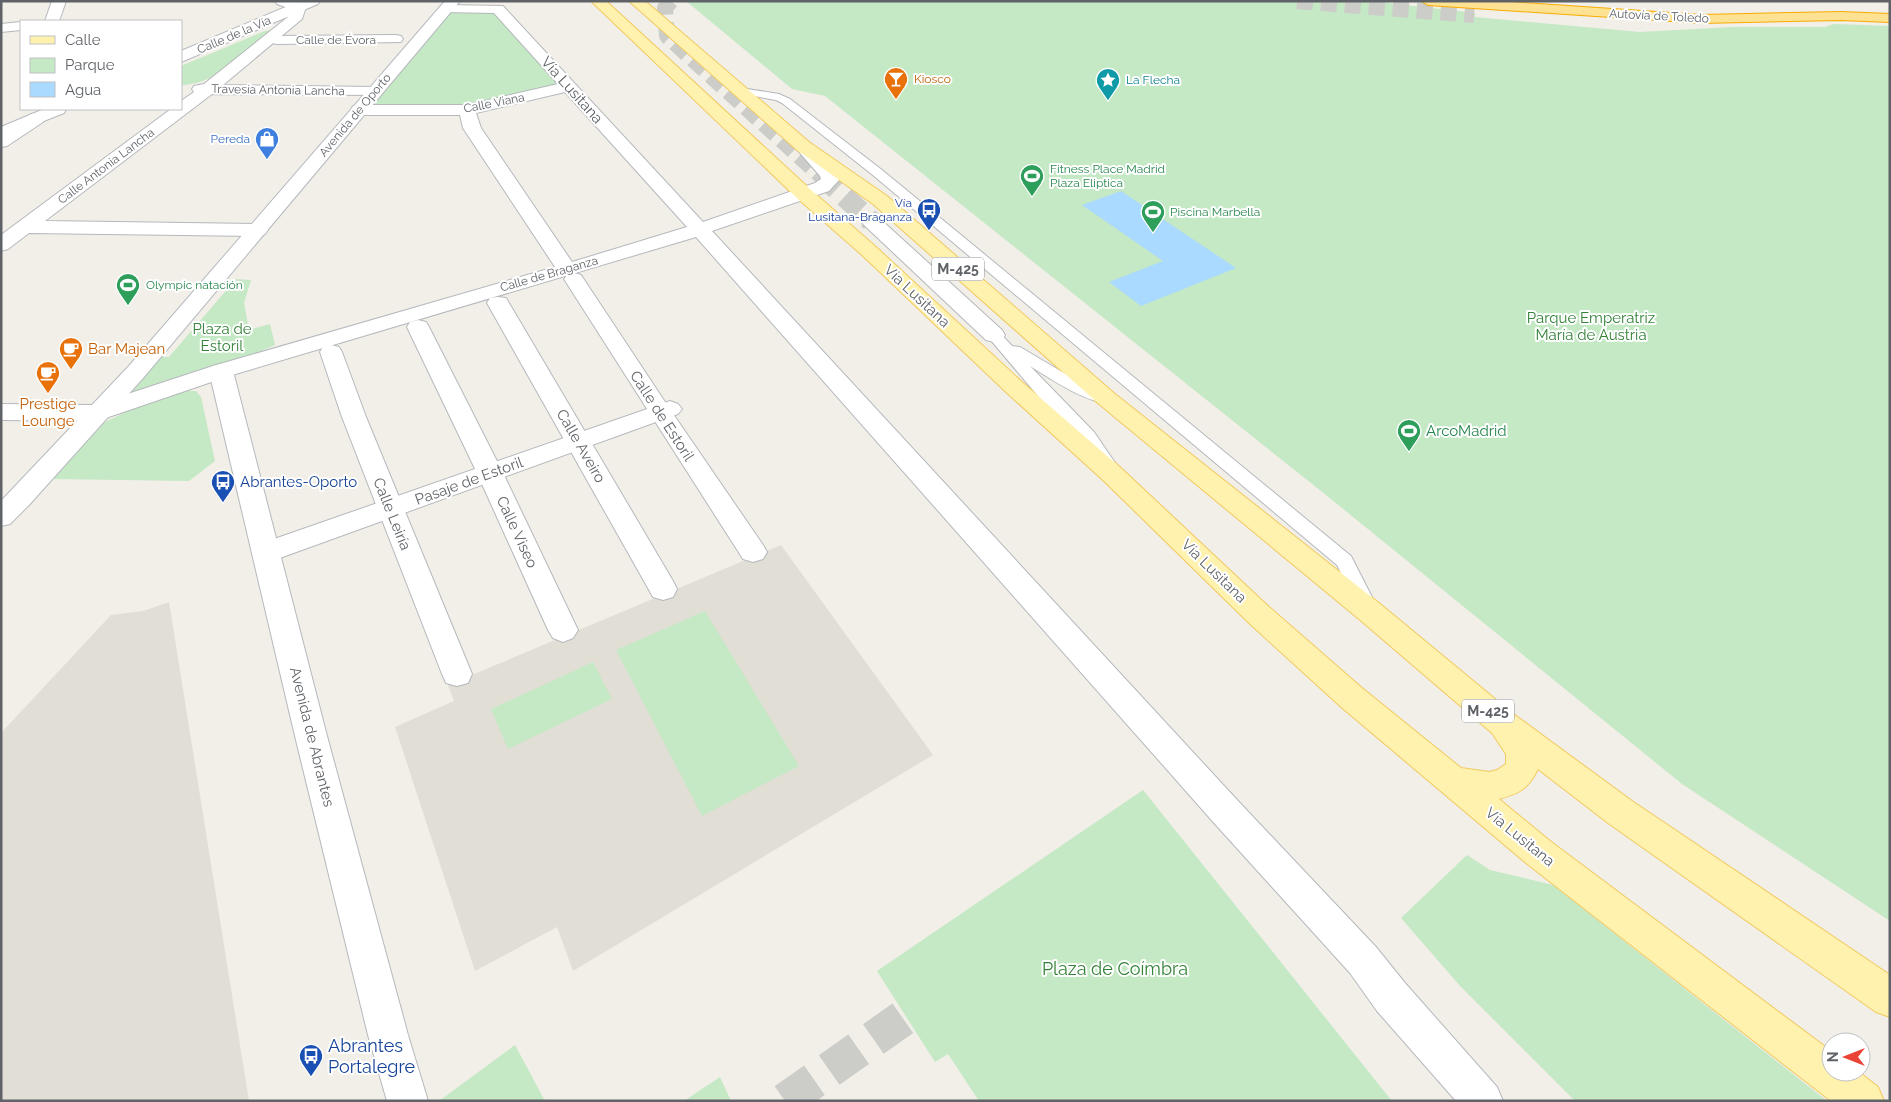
<svg xmlns="http://www.w3.org/2000/svg" width="1891" height="1102" font-family="Raleway,sans-serif">
<style>
.education{fill:#e1ded6}
.green{fill:#c5e8c5}
.water{fill:#aadaff}
.lines{fill:none;stroke-linecap:round;stroke-linejoin:round}
.pedestrian-tunnel{stroke:#ccccc8;stroke-width:36;stroke-dasharray:36 18;stroke-linecap:butt}
.minor-tunnel-far1{stroke:#ccccc8;stroke-width:16;stroke-dasharray:16 8;stroke-linecap:butt}
.minor-tunnel{stroke:#ccccc8;stroke-width:21;stroke-dasharray:21 11;stroke-linecap:butt}
.service-casing{stroke:#b5b8bc;stroke-width:2}
.pedestrian-casing{stroke:#b5b8bc;stroke-width:2}
.minor-casing{stroke:#b5b8bc;stroke-width:2}
.tertiary-casing{stroke:#b5b8bc;stroke-width:2}
.secondary-casing{stroke:#b6babf;stroke-width:2}
.primary-casing{stroke:#f2c960;stroke-width:2}
.motorway-casing{stroke:#f9ab00;stroke-width:2}
.service{fill:#fff;fill-rule:evenodd}
.pedestrian{fill:#fff;fill-rule:evenodd}
.minor{fill:#fff;fill-rule:evenodd}
.tertiary{fill:#fff;fill-rule:evenodd}
.secondary{fill:#fff;fill-rule:evenodd}
.primary{fill:#fff2af;fill-rule:evenodd}
.motorway{fill:#fde293;fill-rule:evenodd}
.labels{text-anchor:middle;stroke-width:4;stroke-linejoin:round;paint-order:stroke}
.far-street-label{font-size:12px;fill:#5f6368;stroke:#fff}
.far-food-label{font-size:12px;fill:#c56008;stroke:#fff;text-anchor:start}
.far-culture-label{font-size:12px;fill:#0d838f;stroke:#fff;text-anchor:start}
.far-shop-label{font-size:12px;fill:#366cbe;stroke:#fff;text-anchor:end}
.far-leisure-label{font-size:12px;fill:#27864d;stroke:#fff;text-anchor:start}
.far-transit-label{font-size:12px;fill:#164399;stroke:#fff;text-anchor:end}
.shield{fill:#fff;stroke:#8f9295;stroke-width:1}
.shield-label{font-size:14px;font-weight:bold;fill:#5f6368}
.street-label{font-size:15px;fill:#5f6368;stroke:#fff}
.park-label{font-size:15px;fill:#348238;stroke:#fff}
.food-label{font-size:15px;fill:#c56008;stroke:#fff;text-anchor:start}
.leisure-label{font-size:15px;fill:#27864d;stroke:#fff;text-anchor:start}
.transit-label{font-size:15px;fill:#164399;stroke:#fff;text-anchor:start}
.near-park-label{font-size:18px;fill:#348238;stroke:#fff}
.near-transit-label{font-size:18px;fill:#164399;stroke:#fff;text-anchor:start}
</style>
<rect width="100%" height="100%" fill="#f1efe8"/>
<path class="education" d="M 781,545 L 933,755 L 573,971 L 557,927 L 475,971 L 395,727 L 454,701 L 448,685 Z
M 169,602 L 249,1101 L 1,1101 L 1,733 L 111,615 L 143,611 Z"/>
<path class="green" d="M 686,1 L 1371,1 L 1475,13 L 1475,17 L 1640,32 L 1732,27 L 1825,27 L 1834,24 L 1890,26 L 1890,921 L 1682,784 L 1326,495 L 825,96 L 792,89 Z
M 447,9 L 498,9 L 568,87 L 467,110 L 359,110 Z
M 274,30 C 247,51 217,85 181,85 L 181,66 L 265,31 Z
M 236,279 L 251,280 L 244,303 L 249,330 L 270,324 L 275,345 L 217,369 L 129,394 L 159,357 L 169,357 Z
M 180,391 L 196,391 L 201,397 L 215,461 L 189,481 L 52,479 L 105,422 L 147,402 Z
M 705,611 L 799,766 L 702,816 L 616,650 Z
M 593,662 L 612,699 L 508,749 L 491,709 Z
M 1143,790 L 1392,1101 L 979,1101 L 948,1054 L 935,1062 L 877,971 Z
M 1467,855 L 1490,870 L 1553,885 L 1827,1101 L 1575,1101 L 1461,987 L 1401,918 Z
M 515,1045 L 545,1101 L 439,1101 Z
M 720,1077 L 731,1101 L 684,1101 Z"/>
<path class="water" d="M 1121,191 L 1236,268 L 1141,306 L 1109,282 L 1163,261 L 1082,205 Z"/>
<g class="lines">
<path class="pedestrian-tunnel" d="M 785,1101 L 906,1016"/>
<path class="minor-tunnel-far1" d="M 671,1 L 665,8 L 667,36 L 822,177
M 1297,1 L 1474,15"/>
<path class="minor-tunnel" d="M 821,175 L 871,221"/>
<g class="service-casing">
<path id="service" d="M 741,88 L 779,94 L 790,99 L 882,170 L 1351,556 L 1377,607 L 1374,612 L 1367,615 L 1360,612 L 1337,565 L 874,176 L 782,103 L 776,100 L 737,93 L 735,91 Z
M 994,330 L 999,332 L 1012,346 L 1020,347 L 1074,379 L 1111,394 L 1113,398 L 1111,402 C 1092,407 1046,376 1030,366 L 1094,432 L 1120,470 L 1117,474 L 1111,476 L 1105,474 L 1082,440 L 1038,396 L 989,338 L 986,335 L 989,332 Z"/>
</g>
<g class="pedestrian-casing">
<path id="pedestrian" d="M 396,35 L 401,36 L 403,39 L 401,42 L 277,44 L 272,43 L 270,40 L 272,37 L 277,36 Z
M 574,273 L 581,275 L 669,408 L 763,545 L 767,552 L 763,559 L 753,562 L 743,559 L 564,279 L 567,275 Z
M 498,297 L 506,298 L 509,303 L 673,581 L 677,589 L 673,597 L 663,600 L 653,597 L 487,303 L 490,298 Z
M 418,320 L 426,322 L 429,327 L 503,473 L 578,630 L 573,638 L 563,642 L 553,638 L 548,630 L 477,473 L 407,327 L 410,322 Z
M 331,345 L 339,347 L 342,352 L 366,417 L 472,674 L 468,683 L 457,686 L 446,683 L 442,674 L 342,417 L 320,352 L 323,347 Z"/>
</g>
<g class="minor-casing">
<path id="minor" d="M 52,1 L 66,1 L 59,21 L 45,21 Z
M 275,1 C 286,1 299,0 306,7 L 302,19 L 223,85 L 375,87 L 381,89 L 383,92 L 381,95 L 212,94 L 45,221 L 258,224 L 265,226 L 268,230 L 265,234 L 258,236 L 29,233 L 8,249 L 1,251 L 1,235 L 171,109 L 181,109 L 181,101 L 194,92 L 192,89 L 194,86 L 204,84 L 288,17 L 291,9 L 277,4 Z
M 447,5 L 503,6 L 703,222 L 815,183 L 821,179 L 820,176 L 794,146 L 797,142 L 803,141 L 809,142 L 838,175 L 839,180 L 829,191 L 712,231 L 1239,802 L 1376,947 L 1405,983 L 1497,1087 L 1503,1101 L 1456,1101 L 1377,1011 L 1350,973 L 1215,824 L 696,237 L 229,376 L 97,421 L 1,420 L 1,404 L 94,405 L 213,366 L 555,267 L 463,128 L 460,115 L 359,115 L 353,114 L 351,110 L 353,106 L 359,105 L 467,105 L 558,84 L 494,13 L 442,12 L 440,9 L 442,6 ZM 565,92 L 687,227 L 572,262 L 481,128 L 476,113 Z
M 21,22 L 21,30 L 1,32 L 1,24 Z
M 37,113 L 43,114 L 45,118 L 43,122 L 7,146 L 1,147 L 1,134 L 31,114 Z
M 871,215 L 878,217 L 1002,330 L 1005,335 L 1002,340 L 994,342 L 986,340 L 864,225 L 861,221 L 864,217 Z
M 670,401 L 678,404 L 682,409 L 678,414 L 277,559 L 267,562 L 257,559 L 253,552 L 257,545 Z"/>
</g>
<g class="tertiary-casing">
<path id="tertiary" d="M 221,364 L 229,366 L 233,371 L 327,736 L 408,1035 L 428,1101 L 387,1101 L 368,1035 L 295,736 L 209,371 L 213,366 Z"/>
</g>
<g class="secondary-casing">
<path id="secondary" d="M 300,1 L 320,1 L 318,4 L 181,62 L 181,51 Z
M 445,1 L 460,1 L 144,377 L 29,505 L 10,524 L 1,526 L 1,501 L 128,367 Z
M 44,109 L 66,109 L 64,113 L 1,138 L 1,127 Z"/>
</g>
<g class="primary-casing">
<path id="primary" d="M 591,1 L 606,1 L 811,190 L 876,247 L 1022,382 L 1122,469 L 1269,607 L 1362,688 L 1461,768 L 1489,772 L 1497,770 L 1506,764 L 1506,754 L 1492,733 L 1359,619 L 1099,404 L 873,204 L 797,150 L 629,1 L 645,1 L 809,142 L 887,196 L 1115,394 L 1379,603 L 1512,713 L 1632,801 L 1890,975 L 1890,1017 L 1876,1012 L 1608,823 L 1538,769 C 1528,789 1520,793 1499,799 L 1550,841 L 1831,1051 L 1831,1072 L 1859,1072 L 1878,1087 L 1884,1101 L 1831,1101 L 1526,863 L 1340,706 L 1249,623 L 1104,481 L 1006,392 L 862,255 L 797,198 Z"/>
</g>
<g class="motorway-casing">
<path id="motorway" d="M 1421,1 L 1496,1 L 1701,15 L 1841,12 L 1890,14 L 1890,22 L 1841,20 L 1701,23 L 1428,5 Z"/>
</g>
<use href="#service" class="service"/>
<use href="#pedestrian" class="pedestrian"/>
<use href="#minor" class="minor"/>
<use href="#tertiary" class="tertiary"/>
<use href="#secondary" class="secondary"/>
<use href="#primary" class="primary"/>
<use href="#motorway" class="motorway"/>
</g>
<defs>
<g id="bar-pin" transform="scale(1.25)"><path d="M0 17L-7.5 6A9.5 9.5 0 1 1 7.5 6Z" fill="#e8710a" stroke="#fff"/><path d="M-6-5H6L.8 .8V4.5H3.5V6h-7V4.5H-.8V.8Z" fill="#fff"/></g>
<g id="sight-pin" transform="scale(1.25)"><path d="M0 17L-7.5 6A9.5 9.5 0 1 1 7.5 6Z" fill="#0f9aa8" stroke="#fff"/><path d="M0-6L1.8-2.2L6-1.7L2.9 1.2L3.7 5.4L0 3.3L-3.7 5.4L-2.9 1.2L-6-1.7L-1.8-2.2Z" fill="#fff"/></g>
<g id="shop-pin" transform="scale(1.25)"><path d="M0 17L-7.5 6A9.5 9.5 0 1 1 7.5 6Z" fill="#3f7fe0" stroke="#fff"/><path d="M-5-2.5h2.3a2.7 3.5 0 0 1 5.4 0H5L5.5 6h-11ZM-1.5-2.5h3a1.5 2.3 0 0 0-3 0Z" fill="#fff"/></g>
<g id="stadium-pin" transform="scale(1.25)"><path d="M0 17L-7.5 6A9.5 9.5 0 1 1 7.5 6Z" fill="#2e9e5b" stroke="#fff"/><path d="M0-5a6.5 5 0 1 0 0 10a6.5 5 0 1 0 0-10ZM-3.5-1.8h7v3.6h-7Z" fill="#fff"/></g>
<g id="bus-pin" transform="scale(1.25)"><path d="M0 17L-7.5 6A9.5 9.5 0 1 1 7.5 6Z" fill="#1a4fb4" stroke="#fff"/><path d="M-5-6H5V4H4V6H2V4H-2V6H-4V4H-5ZM-3.5-4V0h7V-4ZM-3.5 1.2v1.5H-2V1.2ZM2 1.2v1.5H3.5V1.2Z" fill="#fff"/></g>
<g id="cafe-pin" transform="scale(1.25)"><path d="M0 17L-7.5 6A9.5 9.5 0 1 1 7.5 6Z" fill="#e8710a" stroke="#fff"/><path d="M-5.5-4.5H6V0H3Q3 3.5 0 3.5H-2.5Q-5.5 3.5-5.5 0ZM3-3.2v2h1.7v-2ZM-6 4.5H4V6H-6Z" fill="#fff"/></g>
</defs>
<g fill-rule="evenodd">
<use href="#bar-pin" x="896" y="79"/>
<use href="#sight-pin" x="1108" y="80"/>
<use href="#shop-pin" x="267" y="139"/>
<use href="#stadium-pin" x="1032" y="176"/>
<use href="#bus-pin" x="929" y="210"/>
<use href="#stadium-pin" x="1153" y="212"/>
<use href="#stadium-pin" x="128" y="285"/>
<use href="#cafe-pin" x="71" y="349"/>
<use href="#cafe-pin" x="48" y="373"/>
<use href="#stadium-pin" x="1409" y="431"/>
<use href="#bus-pin" x="223" y="482"/>
<use href="#bus-pin" x="311" y="1056"/>
</g>
<g class="labels">
<g class="far-street-label">
<text transform="translate(1659 16) rotate(3)" y="4">Autovía de Toledo</text>
<text transform="translate(234 35) rotate(-23)" y="4">Calle de la Vía</text>
<text x="336" y="44">Calle de Évora</text>
<text transform="translate(278 90) rotate(1)" y="4">Travesía Antonia Lancha</text>
<text transform="translate(494 103) rotate(-11)" y="4">Calle Viana</text>
<text transform="translate(355 115) rotate(-50)" y="4">Avenida de Oporto</text>
<text transform="translate(106 166) rotate(-37)" y="4">Calle Antonia Lancha</text>
<text transform="translate(549 274) rotate(-16)" y="4">Calle de Braganza</text>
</g>
<g class="far-food-label">
<text x="914" y="83">Kiosco</text>
</g>
<g class="far-culture-label">
<text x="1126" y="84">La Flecha</text>
</g>
<g class="far-shop-label">
<text x="250" y="143">Pereda</text>
</g>
<g class="far-leisure-label">
<text x="1050" y="173">Fitness Place Madrid<tspan x="1050" dy="14">Plaza Eliptica</tspan></text>
<text x="1170" y="216">Piscina Marbella</text>
<text x="146" y="289">Olympic natación</text>
</g>
<g class="far-transit-label">
<text x="912" y="207">Vía<tspan x="912" dy="14">Lusitana-Braganza</tspan></text>
</g>
<g class="shield">
<rect x="932" y="257.5" width="52" height="23" rx="4"/>
<rect x="1462" y="699.5" width="52" height="23" rx="4"/>
</g>
<g class="shield-label">
<text x="958" y="274">M-425</text>
<text x="1488" y="716">M-425</text>
</g>
<g class="street-label">
<text transform="translate(572 90) rotate(48)" y="5">Vía Lusitana</text>
<text transform="translate(917 296) rotate(43)" y="5">Vía Lusitana</text>
<text transform="translate(662 416) rotate(57)" y="5">Calle de Estoril</text>
<text transform="translate(581 446) rotate(60)" y="5">Calle Aveiro</text>
<text transform="translate(469 481) rotate(-20)" y="5">Pasaje de Estoril</text>
<text transform="translate(392 514) rotate(68)" y="5">Calle Leiría</text>
<text transform="translate(517 532) rotate(65)" y="5">Calle Viseo</text>
<text transform="translate(1214 571) rotate(44)" y="5">Vía Lusitana</text>
<text transform="translate(312 737) rotate(76)" y="5">Avenida de Abrantes</text>
<text transform="translate(1520 837) rotate(39)" y="5">Vía Lusitana</text>
</g>
<g class="park-label">
<text x="1591" y="323">Parque Emperatriz<tspan x="1591" dy="17">María de Austria</tspan></text>
<text x="222" y="334">Plaza de<tspan x="222" dy="17">Estoril</tspan></text>
</g>
<g class="food-label">
<text x="88" y="354">Bar Majean</text>
<text x="48" y="409" text-anchor="middle">Prestige<tspan x="48" dy="17">Lounge</tspan></text>
</g>
<g class="leisure-label">
<text x="1426" y="436">ArcoMadrid</text>
</g>
<g class="transit-label">
<text x="240" y="487">Abrantes-Oporto</text>
</g>
<g class="near-park-label">
<text x="1115" y="975">Plaza de Coímbra</text>
</g>
<g class="near-transit-label">
<text x="328" y="1052">Abrantes<tspan x="328" dy="21">Portalegre</tspan></text>
</g>
</g>
<rect width="1891" height="1102" fill="none" stroke="#5f6368" stroke-width="5"/>
<rect x="20" y="20" width="162" height="90" fill="#ffffff" stroke="#bfc1c3"/>
<rect x="30" y="36" width="25" height="8" fill="#fff2af" stroke="#bfc1c3"/>
<text x="65" y="45" font-size="15" fill="#5f6368">Calle</text>
<rect x="30" y="58" width="25" height="15" fill="#c5e8c5" stroke="#bfc1c3"/>
<text x="65" y="70" font-size="15" fill="#5f6368">Parque</text>
<rect x="30" y="82" width="25" height="15" fill="#aadaff" stroke="#bfc1c3"/>
<text x="65" y="95" font-size="15" fill="#5f6368">Agua</text>
<g transform="translate(1846 1057) rotate(270)"><circle r="24" fill="#ffffff" stroke="#bfc1c3"/>
<path d="M0-4L9 19L0 12L-9 19Z" fill="#ea4335"/>
<text y="-8" font-size="14" font-weight="bold" text-anchor="middle" fill="#5f6368">N</text>
</g>
</svg>
